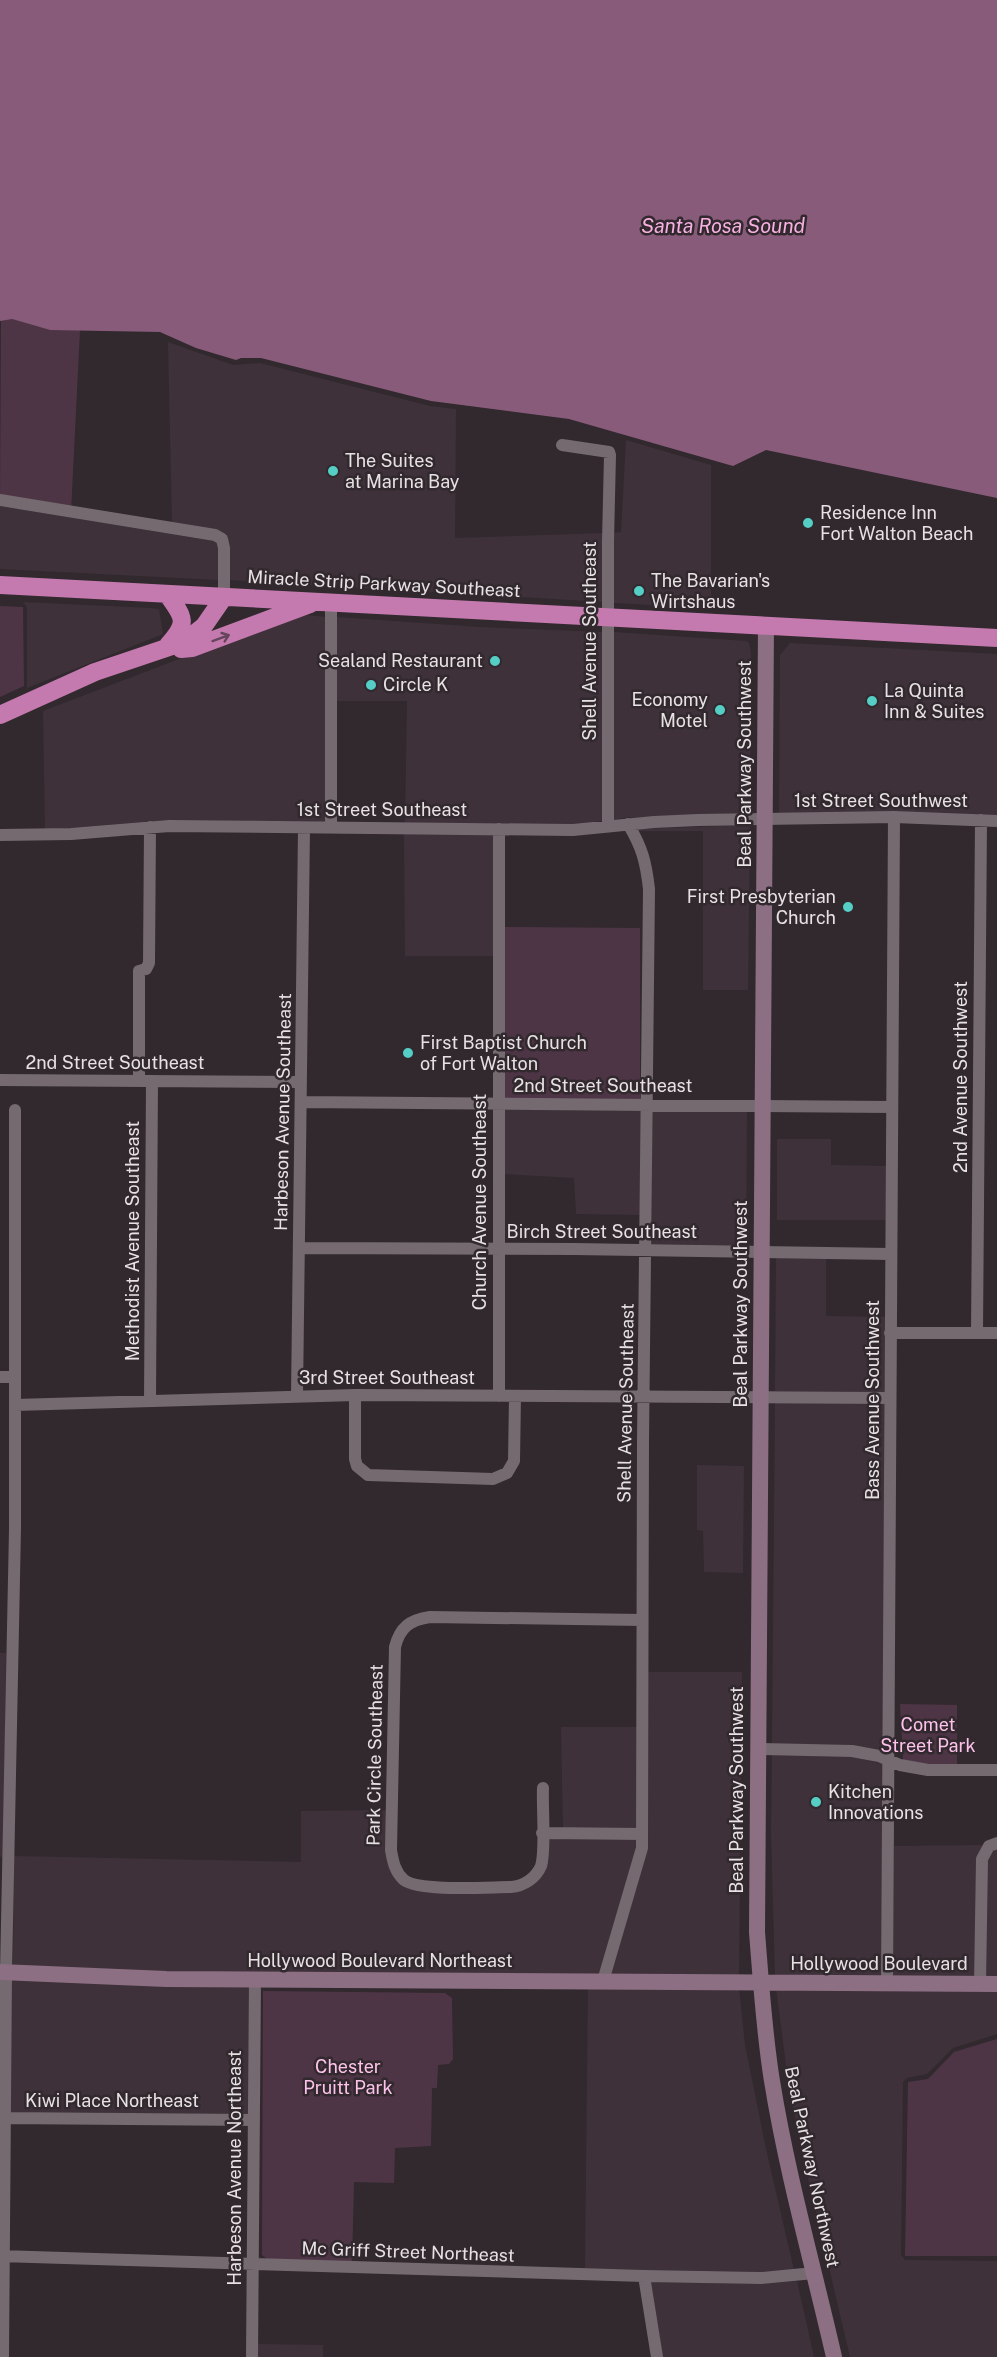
<svg xmlns="http://www.w3.org/2000/svg" width="997" height="2357" font-family="'Public Sans',sans-serif">
<style>
.built{fill:#3f313a}
.green{fill:#4e3546}
.water{fill:#895b7b}
.lines{fill:none;stroke-linecap:round;stroke-linejoin:round}
.street{stroke:#746a70;stroke-width:12}
.secondary{stroke:#8c6f83;stroke-width:16}
.highway{stroke:#c57aaf;stroke-width:18}
.oneway{stroke:#65455b}
.poi-dot{fill:#55cec5;stroke:#31292e;stroke-width:2}
.labels{text-anchor:middle;stroke-width:5;stroke-linejoin:round;paint-order:stroke}
.poi-label{font-size:18px;fill:#e7e1e4;stroke:#31292e;text-anchor:start}
.street-label{font-size:18px;fill:#e7e1e4;stroke:#31292e}
.park-label{font-size:18px;fill:#fdc2ea;stroke:#31292e}
.water-label{font-size:20px;font-style:italic;fill:#f8b0e2;stroke:#31292e}
</style>
<rect width="100%" height="100%" fill="#31292e"/>
<path class="built" d="M 168,342 L 233,365 L 260,363 L 430,406 L 456,409 L 455,538 L 603,533 L 604,602 L 229,580 L 227,538 L 172,522 Z
M 626,440 L 711,465 L 711,608 L 614,603 L 613,533 L 621,532 Z
M 0,506 L 213,541 L 218,543 L 219,580 L 0,569 Z
M 1,601 L 151,608 L 159,609 L 163,634 L 27,688 L 27,607 L 23,602 Z
M 306,615 L 326,617 L 326,822 L 169,820 L 45,830 L 43,711 L 187,656 Z
M 336,617 L 480,627 L 604,632 L 603,821 L 573,824 L 405,823 L 407,701 L 336,701 Z
M 614,632 L 746,641 L 749,643 L 751,653 L 750,813 L 631,818 L 630,817 L 613,820 Z
M 790,643 L 997,654 L 997,816 L 779,813 L 780,655 Z
M 750,825 L 748,990 L 703,990 L 703,831 L 639,831 L 637,829 Z
M 404,834 L 494,835 L 494,956 L 405,956 Z
M 503,1110 L 643,1110 L 642,1215 L 576,1214 L 574,1178 L 503,1174 Z
M 652,1110 L 747,1111 L 746,1246 L 651,1244 Z
M 777,1139 L 831,1139 L 831,1165 L 886,1166 L 886,1220 L 777,1220 Z
M 776,1258 L 826,1259 L 826,1316 L 885,1317 L 884,1392 L 775,1391 Z
M 775,1402 L 885,1404 L 884,1752 L 852,1746 L 772,1744 Z
M 697,1465 L 744,1466 L 743,1573 L 704,1572 L 703,1531 L 697,1530 Z
M 0,1653 L 6,1653 L 4,1856 L 0,1857 Z
M 647,1672 L 742,1672 L 739,1977 L 610,1976 L 640,1875 Z
M 561,1727 L 637,1727 L 637,1829 L 563,1828 Z
M 772,1755 L 852,1757 L 884,1764 L 883,1978 L 775,1977 L 771,1831 Z
M 387,1810 L 387,1850 L 408,1888 L 425,1892 L 511,1893 L 527,1889 L 535,1883 L 547,1839 L 637,1840 L 637,1847 L 600,1976 L 255,1974 L 13,1967 L 14,1856 L 301,1862 L 301,1811 Z
M 984,1845 L 977,1859 L 975,1978 L 892,1978 L 894,1846 Z
M 997,1848 L 997,1978 L 985,1978 L 986,1860 L 992,1851 Z
M 11,1978 L 250,1985 L 249,2114 L 10,2112 Z
M 588,1987 L 739,1988 L 745,2045 L 766,2149 L 794,2270 L 761,2272 L 585,2269 Z
M 776,1988 L 997,1989 L 997,2034 L 953,2048 L 927,2074 L 907,2078 L 903,2082 L 901,2255 L 905,2260 L 997,2261 L 997,2357 L 850,2357 L 803,2157 L 788,2080 Z
M 797,2281 L 814,2357 L 662,2357 L 650,2282 L 761,2284 Z
M 257,2344 L 323,2345 L 323,2357 L 257,2357 Z"/>
<path class="green" d="M 1,319 L 12,319 L 50,330 L 80,330 L 71,512 L 0,500 Z
M 0,606 L 23,607 L 24,686 L 0,697 Z
M 505,927 L 640,928 L 640,1099 L 505,1099 Z
M 900,1704 L 957,1705 L 957,1766 L 926,1765 L 903,1760 Z
M 263,1991 L 445,1993 L 452,1998 L 453,2059 L 449,2064 L 438,2065 L 437,2088 L 432,2088 L 431,2146 L 395,2148 L 394,2183 L 354,2182 L 352,2265 L 271,2262 L 262,2255 Z
M 997,2039 L 997,2256 L 905,2256 L 908,2082 L 928,2079 L 954,2052 Z"/>
<path class="water" d="M 0,0 L 997,0 L 997,498 L 766,450 L 733,466 L 569,419 L 431,401 L 261,358 L 241,358 L 236,360 L 196,348 L 160,332 L 50,330 L 12,319 L 0,321 Z"/>
<g class="lines">
<path class="street" d="M 562,445 L 609,452 L 610,455 L 608,541 L 608,826
M 0,500 L 215,535 L 222,539 L 224,548 L 224,597
M 331,602 L 331,828
M 0,835 L 71,834 L 169,826 L 573,830 L 654,822 L 698,820 L 894,817 L 997,821
M 0,1080 L 301,1082
M 139,1081 L 139,971 L 146,969 L 149,963 L 150,827
M 301,1102 L 892,1107
M 299,1248 L 574,1249 L 890,1254
M 890,1333 L 997,1333
M 977,1333 L 981,820
M 0,1377 L 14,1377
M 355,1395 L 355,1459 L 357,1466 L 368,1475 L 493,1479 L 507,1473 L 514,1461 L 515,1396
M 297,1396 L 304,828
M 499,1396 L 499,829
M 150,1401 L 152,1081
M 15,1405 L 355,1395 L 889,1398
M 757,1749 L 852,1751 L 879,1756 L 900,1765 L 928,1770 L 997,1770
M 543,1788 C 542,1806 546,1851 541,1866 C 536,1878 524,1886 511,1887 C 489,1887 420,1892 404,1880 C 395,1872 393,1862 391,1850 L 395,1647 C 400,1627 410,1620 430,1617 L 642,1620
M 542,1833 L 642,1834
M 603,1981 L 642,1848 L 643,1441 L 649,889 C 646,862 642,847 628,824
M 887,1983 L 894,817
M 980,1984 L 982,1859 L 989,1846 L 997,1843
M 5,2118 L 254,2120
M 0,2256 L 644,2276 L 761,2278 L 814,2273
M 644,2276 L 657,2357
M 3,2357 L 6,1972 L 15,1529 L 15,1110
M 252,2357 L 255,1980"/>
<path class="secondary" d="M 766,625 L 757,1932 C 761,1982 764,2032 772,2081 C 787,2174 813,2265 834,2357
M 0,1972 L 166,1979 L 997,1984"/>
<path class="highway" d="M 0,585 L 997,638
M 167,594 C 185,618 188,623 168,645
M 181,649 L 192,648 L 310,604
M 0,715 L 95,672 L 184,642 L 204,626 L 224,597"/>
</g>
<defs><path id="oneway-shaft" d="M-6 0H5M1.5-3L5.5 0L1.5 3" fill="none" stroke-width="1.6" stroke-linecap="round" stroke-linejoin="round" transform="scale(1.5)"/></defs>
<use class="oneway" href="#oneway-shaft" transform="translate(221 638) rotate(-20)"/>
<g class="poi-dot">
<circle cx="333" cy="471" r="6"/>
<circle cx="808" cy="523" r="6"/>
<circle cx="639" cy="591" r="6"/>
<circle cx="495" cy="661" r="6"/>
<circle cx="371" cy="685" r="6"/>
<circle cx="872" cy="701" r="6"/>
<circle cx="720" cy="710" r="6"/>
<circle cx="848" cy="907" r="6"/>
<circle cx="408" cy="1053" r="6"/>
<circle cx="816" cy="1802" r="6"/>
</g>
<g class="labels">
<g class="poi-label">
<text x="345" y="467">The Suites<tspan x="345" dy="21">at Marina Bay</tspan></text>
<text x="820" y="519">Residence Inn<tspan x="820" dy="21">Fort Walton Beach</tspan></text>
<text x="651" y="587">The Bavarian's<tspan x="651" dy="21">Wirtshaus</tspan></text>
<text x="483" y="667" text-anchor="end">Sealand Restaurant</text>
<text x="383" y="691">Circle K</text>
<text x="884" y="697">La Quinta<tspan x="884" dy="21">Inn &amp; Suites</tspan></text>
<text x="708" y="706" text-anchor="end">Economy<tspan x="708" dy="21">Motel</tspan></text>
<text x="836" y="903" text-anchor="end">First Presbyterian<tspan x="836" dy="21">Church</tspan></text>
<text x="420" y="1049">First Baptist Church<tspan x="420" dy="21">of Fort Walton</tspan></text>
<text x="828" y="1798">Kitchen<tspan x="828" dy="21">Innovations</tspan></text>
</g>
<g class="street-label">
<text transform="translate(384 584) rotate(3)" y="6">Miracle Strip Parkway Southeast</text>
<text transform="translate(590 641) rotate(-90)" y="6">Shell Avenue Southeast</text>
<text transform="translate(745 764) rotate(-90)" y="6">Beal Parkway Southwest</text>
<text x="881" y="807">1st Street Southwest</text>
<text x="382" y="816">1st Street Southeast</text>
<text x="115" y="1069">2nd Street Southeast</text>
<text transform="translate(961 1077) rotate(-90)" y="6">2nd Avenue Southwest</text>
<text x="603" y="1092">2nd Street Southeast</text>
<text transform="translate(283 1112) rotate(-89)" y="6">Harbeson Avenue Southeast</text>
<text transform="translate(480 1202) rotate(-90)" y="6">Church Avenue Southeast</text>
<text x="602" y="1238">Birch Street Southeast</text>
<text transform="translate(133 1241) rotate(-90)" y="6">Methodist Avenue Southeast</text>
<text transform="translate(741 1304) rotate(-90)" y="6">Beal Parkway Southwest</text>
<text x="387" y="1384">3rd Street Southeast</text>
<text transform="translate(873 1400) rotate(-90)" y="6">Bass Avenue Southwest</text>
<text transform="translate(626 1403) rotate(-89)" y="6">Shell Avenue Southeast</text>
<text transform="translate(375 1755) rotate(-89)" y="6">Park Circle Southeast</text>
<text transform="translate(737 1790) rotate(-90)" y="6">Beal Parkway Southwest</text>
<text x="380" y="1967">Hollywood Boulevard Northeast</text>
<text x="879" y="1970">Hollywood Boulevard</text>
<text x="112" y="2107">Kiwi Place Northeast</text>
<text transform="translate(812 2167) rotate(78)" y="6">Beal Parkway Northwest</text>
<text transform="translate(235 2168) rotate(-90)" y="6">Harbeson Avenue Northeast</text>
<text transform="translate(408 2252) rotate(2)" y="6">Mc Griff Street Northeast</text>
</g>
<g class="park-label">
<text x="928" y="1731">Comet<tspan x="928" dy="21">Street Park</tspan></text>
<text x="348" y="2073">Chester<tspan x="348" dy="21">Pruitt Park</tspan></text>
</g>
<g class="water-label">
<text x="723" y="233">Santa Rosa Sound</text>
</g>
</g>
</svg>
